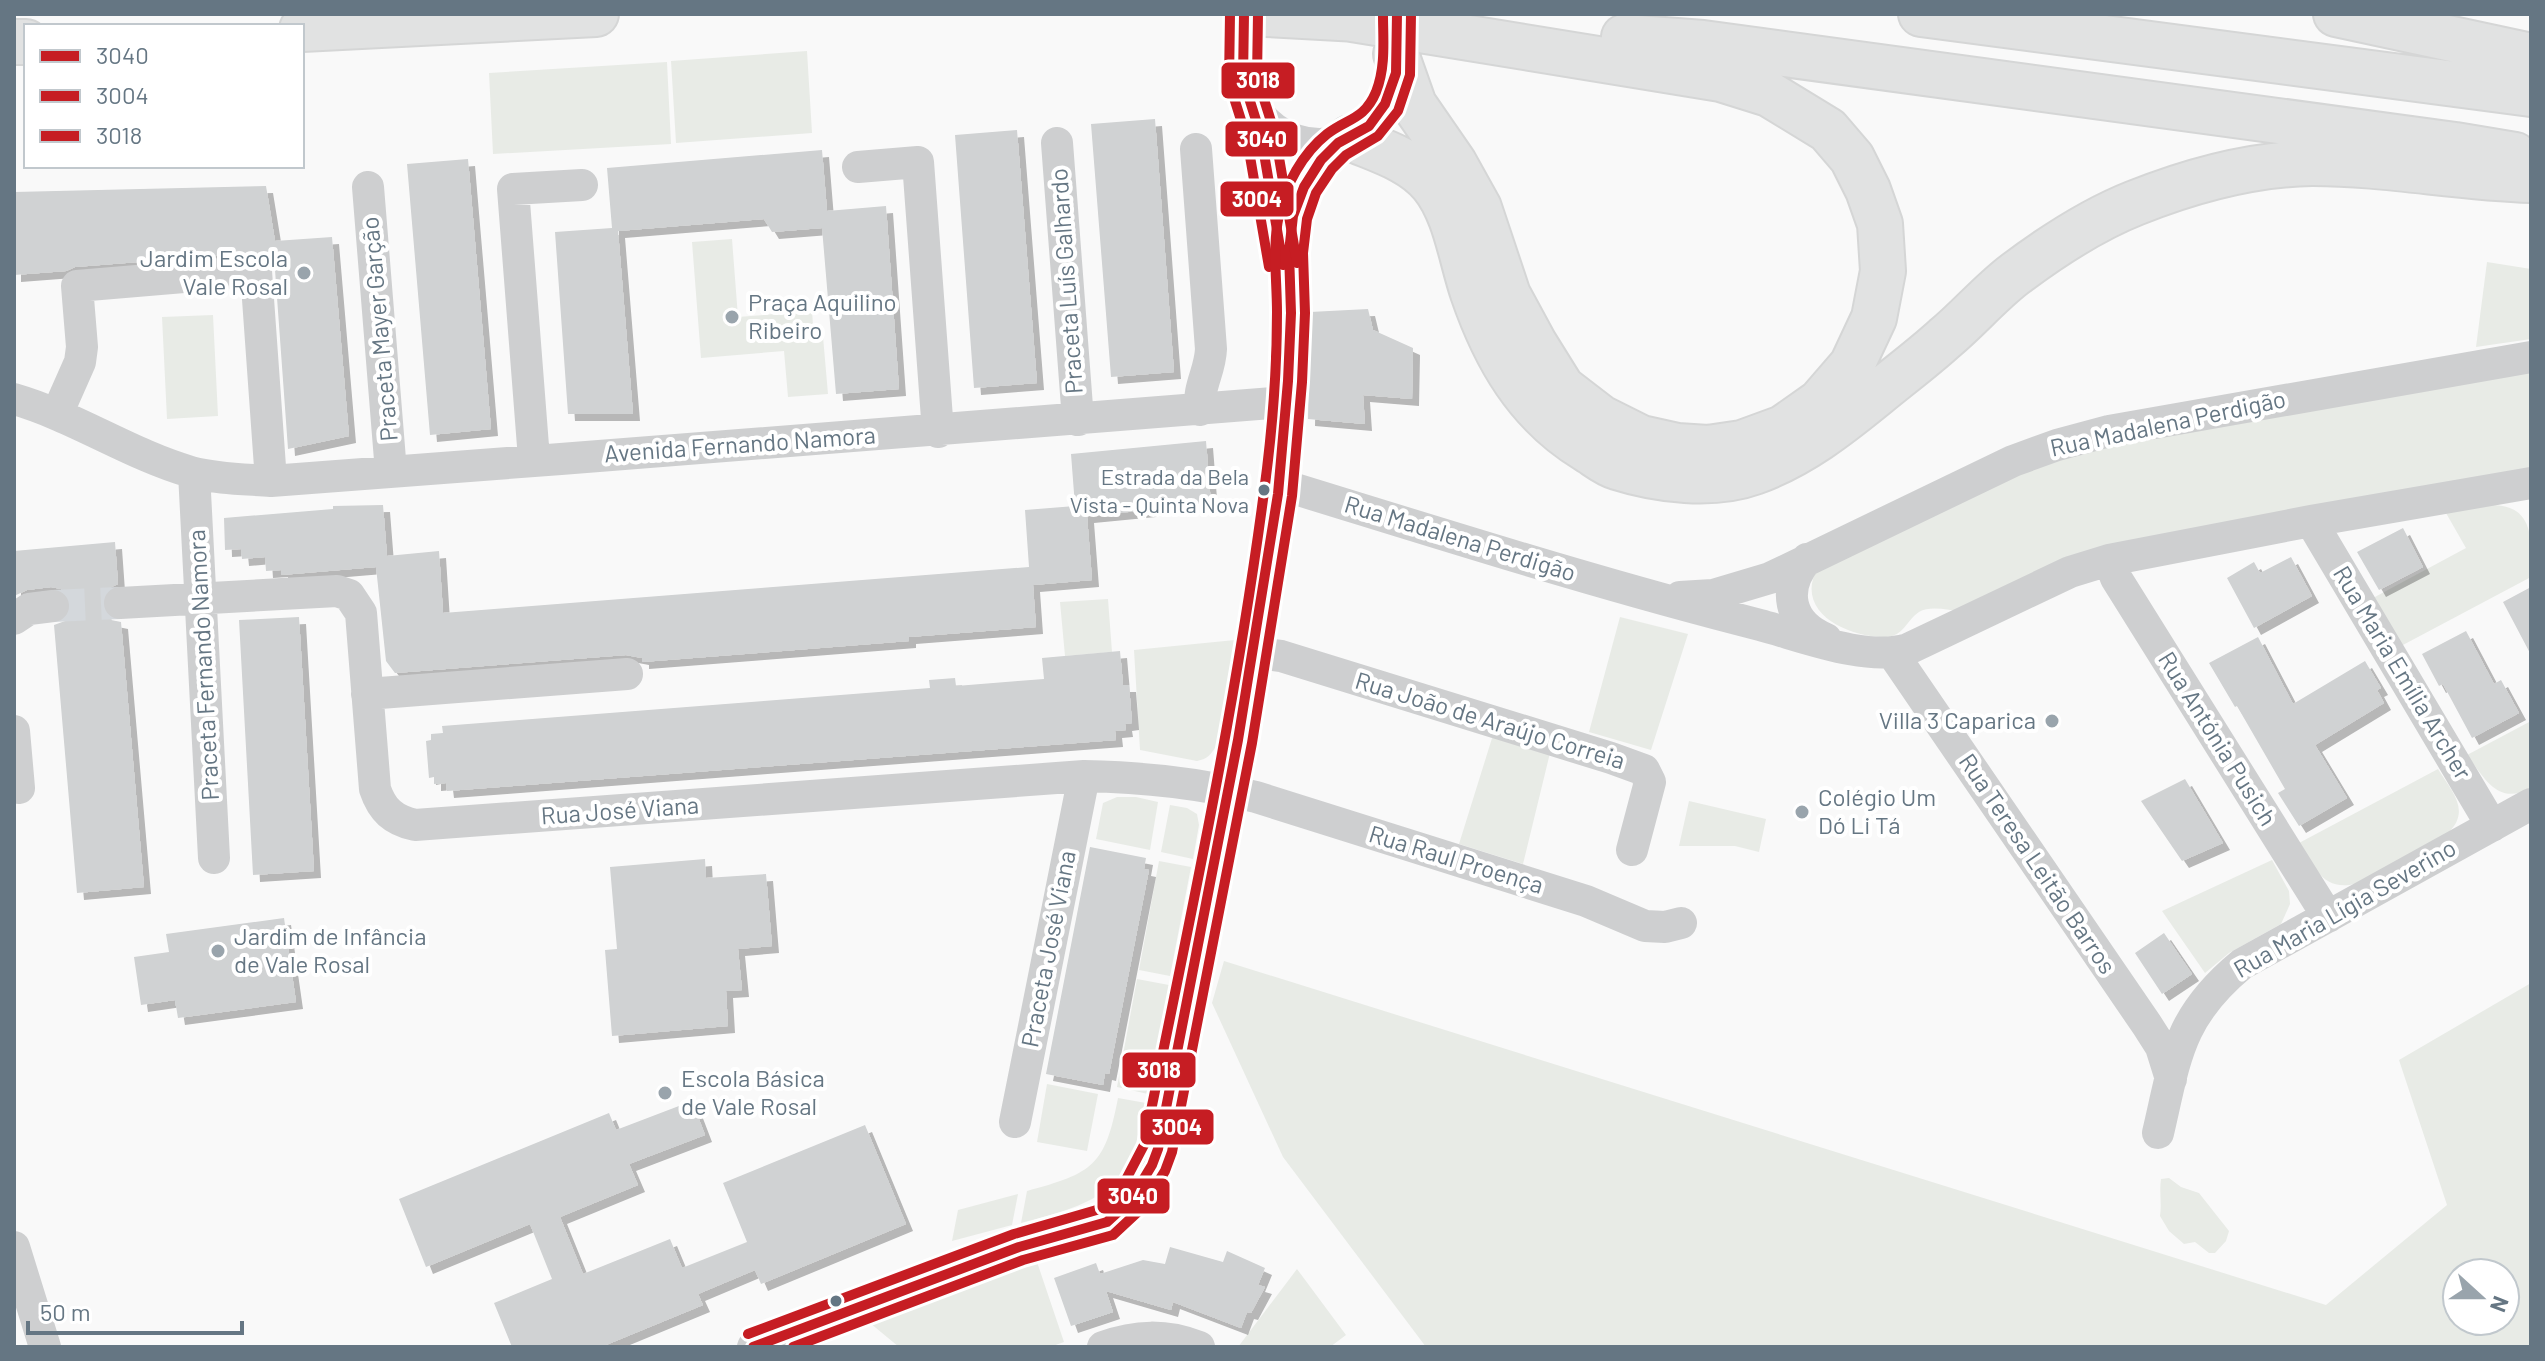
<svg xmlns="http://www.w3.org/2000/svg" width="2545" height="1361" font-family="Barlow,sans-serif">
<style>
.green{fill:#e8ebe6;fill-rule:evenodd}
.building{fill:#d0d2d3;filter:url(#shadow)}
.lines{fill:none;stroke-linecap:round;stroke-linejoin:round}
.minor-tunnel{stroke:#d4d8dc;stroke-width:32;stroke-dasharray:32 16;stroke-linecap:butt}
.highway-casing{stroke:#d5d6d6;stroke-width:48}
.minor{stroke:#cecfd0;stroke-width:32}
.highway{stroke:#e1e2e2;stroke-width:44}
.minor-bridge{stroke:#cecfd0;stroke-width:32}
.bus-1-casing{stroke:#fff;stroke-width:16}
.bus-2-casing{stroke:#fff;stroke-width:16}
.bus-3-casing{stroke:#fff;stroke-width:16}
.bus-1{stroke:#c61d23;stroke-width:10}
.bus-2{stroke:#c61d23;stroke-width:10}
.bus-3{stroke:#c61d23;stroke-width:10}
.poi-dot{fill:#99a4ac;stroke:#fff;stroke-width:3}
.bus-dot{fill:#657683;stroke:#fff;stroke-width:3}
.labels{text-anchor:middle;stroke-width:8;stroke-linejoin:round;paint-order:stroke}
.bus-label{font-size:22px;fill:#657683;stroke:#fff;text-anchor:end}
.poi-label{font-size:24px;fill:#657683;stroke:#fff;text-anchor:start}
.street-label{font-size:24px;fill:#657683;stroke:#fff}
.line-badge{stroke:#fff;stroke-width:3}
.badge-label{font-size:22px;text-anchor:middle;font-weight:bold;fill:#fff}
</style>
<defs>
<filter id="shadow"><feDropShadow dx="7" dy="7" stdDeviation="0" flood-color="#0004"/></filter>
</defs>
<rect width="100%" height="100%" fill="#f9f9f9"/>
<path class="green" d="M 807,51 L 812,133 L 676,143 L 671,61 Z
M 667,62 L 671,144 L 493,154 L 489,73 Z
M 732,239 L 738,317 L 812,311 L 813,325 L 822,325 L 828,394 L 788,397 L 784,351 L 701,358 L 692,242 Z
M 2487,262 L 2531,269 L 2531,339 L 2476,347 Z
M 213,315 L 218,416 L 167,419 L 162,317 Z
M 2531,372 L 2531,469 L 1962,611 C 1949,611 1931,605 1919,612 C 1906,621 1904,636 1886,637 C 1849,638 1794,613 1817,569 L 2007,476 L 2105,442 Z
M 2493,505 C 2537,506 2531,545 2531,577 L 2401,646 L 2373,598 L 2466,548 L 2446,513 Z
M 1108,599 L 1112,652 L 1065,656 L 1060,602 Z
M 1620,617 L 1688,634 L 1651,750 L 1589,732 Z
M 1235,640 L 1217,745 C 1211,754 1208,759 1197,761 L 1140,750 L 1134,650 Z
M 2531,721 L 2531,788 C 2498,806 2485,779 2467,755 Z
M 1493,735 L 1550,753 L 1523,864 L 1459,844 Z
M 2438,769 C 2452,792 2472,811 2447,834 L 2355,884 C 2322,891 2315,867 2299,843 Z
M 1117,797 L 1136,797 L 1158,802 L 1150,850 L 1096,839 L 1103,803 Z
M 1689,801 L 1766,819 L 1759,852 L 1735,846 L 1679,846 Z
M 1170,805 L 1187,808 L 1197,814 L 1199,825 L 1193,859 L 1161,852 Z
M 2272,860 L 2289,891 L 2290,904 L 2281,924 L 2229,953 L 2205,973 L 2162,911 Z
M 1159,861 L 1191,867 L 1170,976 L 1139,970 Z
M 1224,961 L 2326,1305 L 2447,1205 L 2399,1060 L 2531,983 L 2531,1347 L 1426,1347 L 1283,1157 L 1212,1003 ZM 2457,1273 L 2505,1273 L 2505,1321 L 2457,1321 Z
M 1137,979 L 1169,985 L 1148,1094 L 1117,1087 Z
M 1047,1084 L 1098,1094 L 1087,1151 L 1037,1142 Z
M 1118,1098 L 1146,1103 C 1131,1191 1102,1202 1021,1223 L 1027,1191 C 1093,1173 1105,1166 1118,1098 Z
M 2169,1178 L 2181,1187 L 2199,1193 L 2229,1231 L 2226,1241 L 2215,1253 L 2209,1253 L 2195,1242 L 2184,1244 L 2169,1231 L 2160,1216 C 2162,1203 2159,1193 2161,1179 Z
M 1018,1194 L 1012,1225 L 952,1241 L 958,1210 Z
M 1037,1262 L 1064,1342 L 1050,1347 L 899,1347 L 870,1323 L 868,1317 Z
M 1297,1269 L 1346,1335 L 1330,1347 L 1238,1347 Z"/>
<path class="building" d="M 1155,119 L 1174,372 L 1111,377 L 1091,124 Z
M 1017,130 L 1037,383 L 974,388 L 955,135 Z
M 822,150 L 827,211 L 886,206 L 899,389 L 836,394 L 822,228 L 772,232 L 764,219 L 618,231 L 633,414 L 568,414 L 555,232 L 612,228 L 607,168 Z
M 468,159 L 491,429 L 430,435 L 407,164 Z
M 266,186 L 275,241 L 332,237 L 349,436 L 288,449 L 275,270 L 267,252 L 75,267 L 66,271 L 14,275 L 14,192 Z
M 1368,309 L 1373,330 L 1413,348 L 1412,399 L 1363,395 L 1365,424 L 1308,419 L 1310,312 Z
M 1206,441 L 1211,504 L 1087,516 L 1092,580 L 1033,585 L 1036,627 L 909,637 L 909,641 L 642,662 L 642,658 L 626,655 L 395,673 L 386,661 L 376,567 L 281,575 L 281,570 L 266,571 L 265,557 L 242,559 L 241,549 L 225,550 L 224,518 L 333,509 L 333,506 L 383,505 L 387,556 L 439,551 L 443,613 L 1029,567 L 1025,510 L 1075,506 L 1071,454 Z
M 2403,528 L 2423,567 L 2379,590 L 2357,552 Z
M 115,542 L 118,584 L 109,588 L 103,594 L 101,605 L 105,614 L 111,620 L 121,622 L 144,887 L 77,893 L 54,625 L 65,621 L 71,613 L 72,603 L 68,594 L 61,589 L 51,587 L 27,590 L 14,596 L 14,551 Z
M 2291,557 L 2312,596 L 2254,628 L 2227,578 L 2254,562 L 2260,573 Z
M 2531,587 L 2531,655 L 2503,602 Z
M 299,617 L 314,871 L 253,875 L 239,620 Z
M 2466,631 L 2494,684 L 2501,680 L 2519,713 L 2472,738 L 2443,684 L 2439,686 L 2422,654 Z
M 2258,637 L 2293,704 L 2365,661 L 2381,688 L 2377,690 L 2384,703 L 2315,745 L 2347,798 L 2299,826 L 2278,793 L 2285,789 L 2237,706 L 2235,707 L 2209,663 Z
M 1120,651 L 1123,685 L 1129,685 L 1132,723 L 1125,724 L 1126,730 L 1115,731 L 1116,740 L 447,791 L 446,783 L 434,784 L 434,777 L 429,778 L 426,741 L 431,740 L 431,734 L 443,733 L 442,726 L 930,688 L 929,680 L 955,678 L 956,686 L 1044,679 L 1042,658 Z
M 2185,779 L 2223,843 L 2182,861 L 2141,801 Z
M 1090,847 L 1146,858 L 1144,869 L 1149,870 L 1109,1074 L 1105,1073 L 1103,1085 L 1046,1074 Z
M 705,859 L 706,878 L 766,874 L 772,946 L 738,949 L 742,990 L 726,991 L 728,1026 L 612,1036 L 605,950 L 617,949 L 610,867 Z
M 284,918 L 296,1002 L 178,1018 L 175,1000 L 141,1005 L 134,957 L 169,952 L 166,934 Z
M 2164,933 L 2192,974 L 2162,994 L 2135,953 Z
M 692,1101 L 705,1135 L 629,1164 L 638,1185 L 560,1217 L 583,1274 L 670,1239 L 682,1268 L 747,1242 L 723,1183 L 865,1125 L 906,1224 L 761,1284 L 755,1270 L 698,1294 L 703,1305 L 601,1347 L 512,1347 L 494,1303 L 552,1279 L 530,1224 L 426,1267 L 399,1199 L 609,1113 L 616,1130 Z
M 1170,1247 L 1223,1262 L 1227,1251 L 1265,1268 L 1258,1285 L 1265,1287 L 1251,1313 L 1247,1312 L 1241,1328 L 1173,1302 L 1171,1310 L 1106,1291 L 1113,1312 L 1071,1326 L 1054,1278 L 1096,1263 L 1100,1274 L 1143,1260 L 1165,1264 Z"/>
<g class="lines">
<path class="minor-tunnel" d="M 53,606 L 120,603"/>
<g class="highway-casing">
<path id="highway" d="M 1266,14 L 1376,20
M 1921,14 L 2531,94
M 2336,14 L 2531,56
M 1346,18 L 1721,79 L 1769,94 L 1828,130 L 1852,158 L 1868,190 L 1880,224 L 1883,271 L 1874,318 L 1852,365 L 1820,402 L 1783,428 L 1742,443 L 1708,448 L 1677,446 L 1641,438 L 1601,418 L 1562,388 L 1534,343 L 1508,295 L 1479,208 L 1454,163 L 1414,105 L 1396,54
M 302,29 L 596,14
M 1624,37 L 1703,43 L 2455,145 L 2515,155
M 14,42 L 26,42
M 1350,138 C 1378,150 1411,159 1432,184 C 1456,213 1461,258 1473,293 C 1495,357 1527,413 1586,449 C 1596,455 1606,464 1617,467 C 1658,480 1713,487 1754,472 C 1801,455 1839,425 1877,394 C 1900,375 1923,358 1945,338 C 1969,318 1990,293 2015,274 C 2051,247 2092,220 2135,203 C 2190,181 2253,164 2312,163 C 2386,163 2458,178 2531,180"/>
</g>
<path class="minor" d="M 1244,14 L 1243,79 L 1261,136 L 1280,246
M 1253,106 C 1300,177 1401,141 1396,58
M 1057,143 L 1078,420
M 1196,149 L 1211,349 C 1210,372 1198,386 1200,410
M 858,167 L 918,162 L 938,432
M 368,187 L 391,472
M 14,399 C 76,417 129,454 191,472 C 217,479 244,479 271,481 C 609,455 947,431 1285,402
M 57,414 L 80,362 L 82,347 L 77,286 L 256,271 L 271,481
M 534,459 L 513,189 L 582,185
M 194,473 L 214,858
M 1279,484 C 1439,533 1598,584 1760,625 C 1802,636 1867,662 1908,649 L 2070,572 L 2109,560 L 2311,521 L 2531,483
M 2311,521 L 2492,826
M 1807,559 C 1782,589 1788,623 1826,639
M 2109,560 L 2116,578 L 2328,917
M 1680,597 L 1713,595 L 1770,578 L 2013,461 L 2057,445 L 2109,431 L 2531,357
M 120,603 L 337,591 L 349,595 L 361,613 L 375,789 C 382,810 393,820 415,825 L 1084,776 C 1141,777 1199,783 1256,797 L 1586,901 L 1645,926 L 1665,927 L 1681,923
M 14,619 L 29,609 L 53,606
M 1255,653 L 1281,656 L 1611,758 L 1644,770 L 1650,782 L 1632,850
M 1893,654 L 2147,1025 L 2161,1047 L 2171,1079
M 367,694 L 627,674
M 14,731 L 19,788
M 1015,1122 L 1084,776
M 2158,1133 C 2176,1056 2178,1017 2242,964 L 2531,804
M 14,1247 L 45,1347
M 753,1347 L 1019,1247 L 1107,1222 L 1131,1200 L 1152,1165 L 1158,1149 L 1255,653 L 1278,491 L 1291,312 L 1290,240 L 1292,219 L 1305,184 L 1338,143
M 1103,1347 C 1136,1335 1166,1334 1199,1347"/>
<use href="#highway" class="highway"/>
<path class="minor-bridge" d="M 1396,54 L 1397,14"/>
<g class="bus-1-casing">
<path id="bus-1" d="M 1244,14 L 1243,79 L 1261,136 L 1283,265
M 753,1347 L 1019,1247 L 1107,1222 L 1131,1200 L 1152,1165 L 1158,1149 L 1238,740 L 1278,494 L 1288,381 L 1291,313 L 1289,252 L 1293,216 L 1304,187 L 1321,160 L 1338,143 L 1369,126 L 1385,104 L 1396,73 L 1397,14"/>
</g>
<g class="bus-2-casing">
<path id="bus-2" d="M 1230,14 L 1229,82 L 1247,139 L 1269,267
M 793,1347 L 1023,1260 L 1113,1235 L 1142,1208 L 1165,1171 L 1172,1152 L 1252,743 L 1292,496 L 1302,382 L 1305,313 L 1303,253 L 1307,219 L 1316,193 L 1332,169 L 1346,155 L 1378,136 L 1398,111 L 1410,75 L 1411,14"/>
</g>
<g class="bus-3-casing">
<path id="bus-3" d="M 1258,14 L 1257,77 L 1275,134 L 1297,263
M 748,1334 L 1014,1234 L 1100,1209 L 1120,1191 L 1144,1145 C 1188,928 1235,712 1264,492 C 1272,433 1277,372 1277,312 C 1277,280 1272,247 1279,215 C 1285,185 1303,153 1327,134 C 1348,118 1364,120 1376,92 C 1386,67 1383,40 1383,14"/>
</g>
<use href="#bus-1" class="bus-1"/>
<use href="#bus-2" class="bus-2"/>
<use href="#bus-3" class="bus-3"/>
</g>
<g class="poi-dot">
<circle cx="304" cy="273" r="8"/>
<circle cx="732" cy="317" r="8"/>
<circle cx="2052" cy="721" r="8"/>
<circle cx="1802" cy="812" r="8"/>
<circle cx="218" cy="951" r="8"/>
<circle cx="665" cy="1093" r="8"/>
</g>
<g class="bus-dot">
<circle cx="1264" cy="490" r="7"/>
<circle cx="836" cy="1301" r="7"/>
</g>
<g class="labels">
<g class="bus-label">
<text x="1249" y="485">Estrada da Bela<tspan x="1249" dy="28">Vista - Quinta Nova</tspan></text>
</g>
<g class="poi-label">
<text x="288" y="267" text-anchor="end">Jardim Escola<tspan x="288" dy="28">Vale Rosal</tspan></text>
<text x="748" y="311">Praça Aquilino<tspan x="748" dy="28">Ribeiro</tspan></text>
<text x="2036" y="729" text-anchor="end">Villa 3 Caparica</text>
<text x="1818" y="806">Colégio Um<tspan x="1818" dy="28">Dó Li Tá</tspan></text>
<text x="234" y="945">Jardim de Infância<tspan x="234" dy="28">de Vale Rosal</tspan></text>
<text x="681" y="1087">Escola Básica<tspan x="681" dy="28">de Vale Rosal</tspan></text>
</g>
<g class="street-label">
<text transform="translate(1067 281) rotate(-94)" y="8">Praceta Luís Galhardo</text>
<text transform="translate(380 329) rotate(-95)" y="8">Praceta Mayer Garção</text>
<text transform="translate(2168 424) rotate(-12)" y="8">Rua Madalena Perdigão</text>
<text transform="translate(740 445) rotate(-4)" y="8">Avenida Fernando Namora</text>
<text transform="translate(1460 539) rotate(17)" y="8">Rua Madalena Perdigão</text>
<text transform="translate(204 665) rotate(-93)" y="8">Praceta Fernando Namora</text>
<text transform="translate(2402 673) rotate(59)" y="8">Rua Maria Emília Archer</text>
<text transform="translate(1490 721) rotate(17)" y="8">Rua João de Araújo Correia</text>
<text transform="translate(2217 739) rotate(58)" y="8">Rua Antónia Pusich</text>
<text transform="translate(620 811) rotate(-4)" y="8">Rua José Viana</text>
<text transform="translate(1456 860) rotate(17)" y="8">Rua Raul Proença</text>
<text transform="translate(2037 864) rotate(56)" y="8">Rua Teresa Leitão Barros</text>
<text transform="translate(2345 909) rotate(-30)" y="8">Rua Maria Lígia Severino</text>
<text transform="translate(1049 949) rotate(-79)" y="8">Praceta José Viana</text>
</g>
</g>
<g class="line-badge">
<rect x="1220" y="61" width="76" height="39" rx="8" fill="#c61d23"/>
<rect x="1224" y="120" width="75" height="38" rx="8" fill="#c61d23"/>
<rect x="1219" y="180" width="76" height="38" rx="8" fill="#c61d23"/>
<rect x="1121" y="1051" width="76" height="38" rx="8" fill="#c61d23"/>
<rect x="1139" y="1108" width="76" height="38" rx="8" fill="#c61d23"/>
<rect x="1096" y="1177" width="75" height="38" rx="8" fill="#c61d23"/>
</g>
<g class="badge-label">
<text x="1258" y="88">3018</text>
<text x="1262" y="147">3040</text>
<text x="1257" y="207">3004</text>
<text x="1159" y="1078">3018</text>
<text x="1177" y="1135">3004</text>
<text x="1133" y="1204">3040</text>
</g>
<rect width="2545" height="1361" fill="none" stroke="#657683" stroke-width="32"/>
<rect x="24" y="24" width="280" height="144" fill="#ffffff" stroke="#c1c8cd" stroke-width="2"/>
<rect x="40" y="50" width="40" height="12" fill="#c61d23" stroke="#c1c8cd" stroke-width="2"/>
<text x="96" y="64" font-size="24" fill="#657683">3040</text>
<rect x="40" y="90" width="40" height="12" fill="#c61d23" stroke="#c1c8cd" stroke-width="2"/>
<text x="96" y="104" font-size="24" fill="#657683">3004</text>
<rect x="40" y="130" width="40" height="12" fill="#c61d23" stroke="#c1c8cd" stroke-width="2"/>
<text x="96" y="144" font-size="24" fill="#657683">3018</text>
<g transform="translate(2481 1297) rotate(111)"><circle r="38" fill="#ffffff" stroke="#c1c8cd" stroke-width="2"/>
<path d="M0-6L14 30L0 20L-14 30Z" fill="#99a4ac"/>
<text y="-12" font-size="22" font-weight="bold" text-anchor="middle" fill="#657683">N</text>
</g>
<path d="M28 1321v12h214v-12" fill="none" stroke="#657683" stroke-width="4"/>
<text x="40" y="1321" font-size="24" fill="#657683" stroke="#ffffff" stroke-width="6" paint-order="stroke">50 m</text>
</svg>
